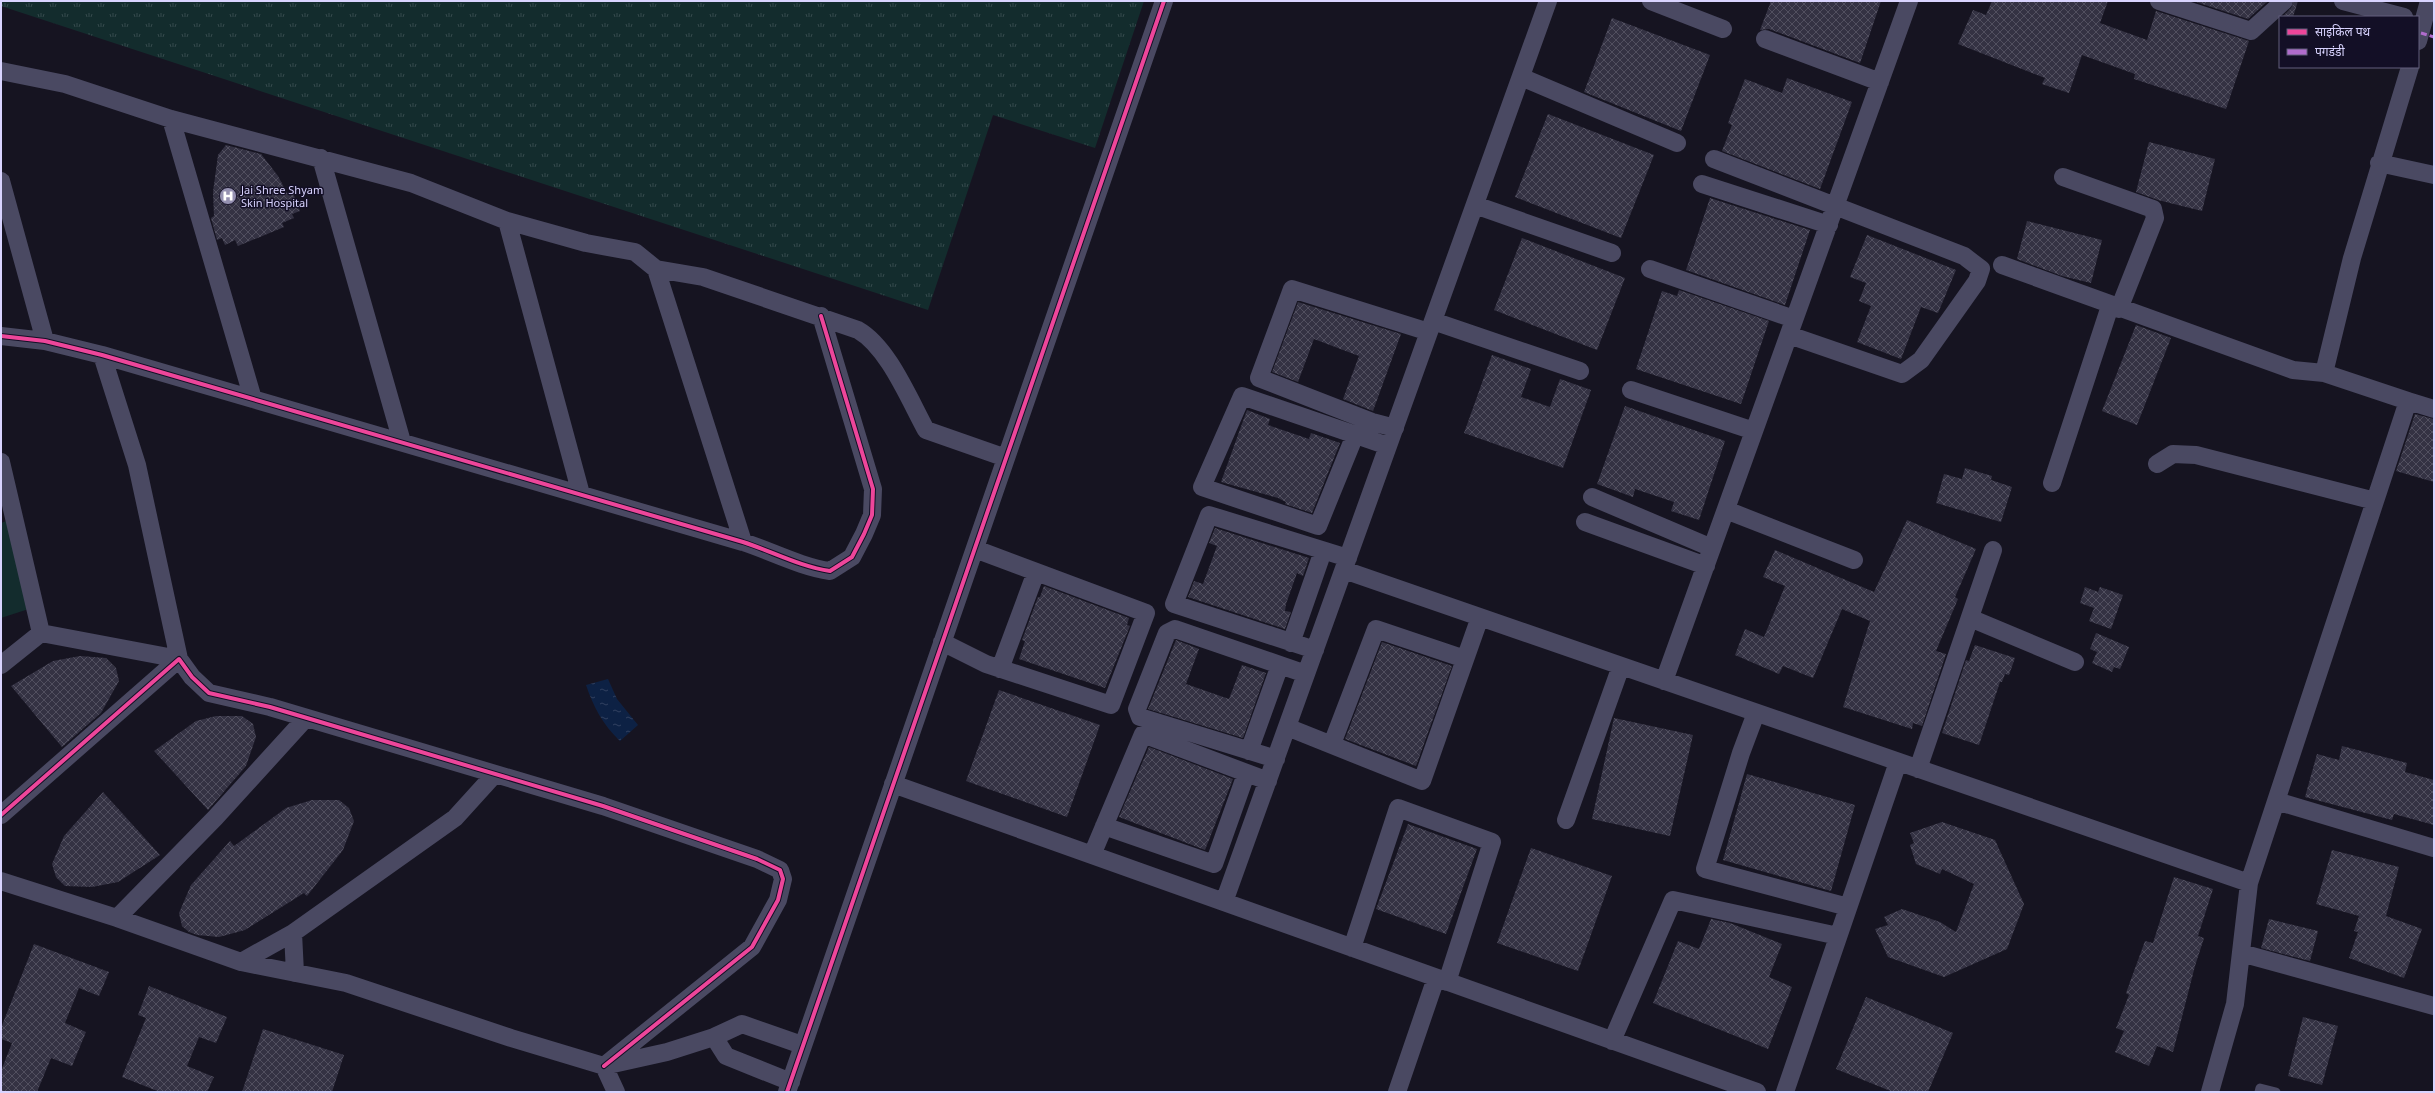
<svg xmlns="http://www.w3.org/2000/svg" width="2435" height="1093" font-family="'Noto Sans','Noto Sans Devanagari',sans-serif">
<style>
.grass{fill:url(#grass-tufts)}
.garden{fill:#132c2d}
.water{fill:url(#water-ripples)}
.building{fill:url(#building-cross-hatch)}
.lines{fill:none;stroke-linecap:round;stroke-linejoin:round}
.service{stroke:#4a4962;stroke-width:9}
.minor{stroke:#4a4962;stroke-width:18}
.quiet{stroke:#b06ccc;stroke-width:3;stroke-dasharray:6 3;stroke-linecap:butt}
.cycleway-casing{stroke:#130f26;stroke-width:6}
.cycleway{stroke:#ed469a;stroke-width:4}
.labels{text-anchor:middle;stroke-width:3;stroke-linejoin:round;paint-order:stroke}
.poi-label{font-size:11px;fill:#d9d4ff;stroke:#130f26;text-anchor:start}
</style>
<defs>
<pattern id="grass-tufts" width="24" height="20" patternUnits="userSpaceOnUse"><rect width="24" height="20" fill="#132c2d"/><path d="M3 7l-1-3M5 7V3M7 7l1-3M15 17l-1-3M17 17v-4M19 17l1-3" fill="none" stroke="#354a4c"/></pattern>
<pattern id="water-ripples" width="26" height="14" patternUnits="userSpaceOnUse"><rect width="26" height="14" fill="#0d2144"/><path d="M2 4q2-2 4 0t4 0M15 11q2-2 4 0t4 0" fill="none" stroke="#304060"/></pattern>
<pattern id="building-cross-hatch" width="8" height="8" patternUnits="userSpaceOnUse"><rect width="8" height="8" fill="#343243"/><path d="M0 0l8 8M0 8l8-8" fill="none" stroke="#514f5f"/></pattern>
</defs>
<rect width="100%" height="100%" fill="#161421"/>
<path class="grass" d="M 1,1 L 1144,1 L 1095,148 L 993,115 L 928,310 L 1,6 Z"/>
<path class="garden" d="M 12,519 L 41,605 L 1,618 L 1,523 Z"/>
<path class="water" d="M 608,679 L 617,699 L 638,725 L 620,741 C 603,725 593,706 586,685 Z"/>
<path class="building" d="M 1771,1 L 1881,1 L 1860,63 L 1769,29 L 1760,30 Z
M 1992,1 L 2108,1 L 2100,23 L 2147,40 L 2156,11 L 2249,41 L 2226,109 L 2134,79 L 2135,74 L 2082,55 L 2069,93 L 2042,84 L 2045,78 L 1958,44 L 1973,10 L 1986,15 Z
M 2193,1 L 2268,1 L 2248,19 Z
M 2294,1 L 2298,1 L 2293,17 L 2282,17 L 2291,8 Z
M 1612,18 L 1710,55 L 1681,131 L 1584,92 Z
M 1787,78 L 1852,102 L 1820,189 L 1722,151 L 1732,125 L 1728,123 L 1745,79 L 1782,93 Z
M 1548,114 L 1654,155 L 1621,238 L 1515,197 Z
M 2149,142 L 2215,159 L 2202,211 L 2158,200 L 2136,192 Z
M 226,145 L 261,154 L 278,176 L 287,193 L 292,190 L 300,211 L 292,214 L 294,218 L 282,223 L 284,227 L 238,246 L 235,240 L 225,245 L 222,238 L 217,240 L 211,218 L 214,216 L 213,192 L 218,155 Z
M 1710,198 L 1810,230 L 1785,305 L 1686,270 Z
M 2027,221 L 2102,240 L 2091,283 L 2062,276 L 2017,259 Z
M 1867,235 L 1956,270 L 1938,313 L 1921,307 L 1901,359 L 1857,342 L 1871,306 L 1859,301 L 1866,283 L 1850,277 Z
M 1522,238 L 1625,278 L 1597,350 L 1494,310 Z
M 1679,290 L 1769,321 L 1741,404 L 1636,369 L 1662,291 L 1677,296 Z
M 1298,302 L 1401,334 L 1373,411 L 1343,399 L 1359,356 L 1314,339 L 1298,382 L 1272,372 Z
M 2136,325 L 2171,338 L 2137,425 L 2102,411 Z
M 1492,355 L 1531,369 L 1521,397 L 1550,407 L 1560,379 L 1591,390 L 1563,468 L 1464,433 Z
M 1625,406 L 1725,441 L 1699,520 L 1671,511 L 1674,502 L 1635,489 L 1633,497 L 1597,484 Z
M 1247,410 L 1270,419 L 1268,425 L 1309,439 L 1311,433 L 1340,443 L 1312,513 L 1285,504 L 1286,502 L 1278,498 L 1221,482 Z
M 2415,414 L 2434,419 L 2434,482 L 2396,471 Z
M 1965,468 L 1992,476 L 1991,480 L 2012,487 L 2001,522 L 1936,503 L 1944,474 L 1962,479 Z
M 1907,520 L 1976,549 L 1955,597 L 1958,599 L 1936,651 L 1946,654 L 1922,726 L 1913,723 L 1912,729 L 1843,707 L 1870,621 L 1842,609 L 1813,678 L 1783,666 L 1779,674 L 1735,655 L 1745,629 L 1764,637 L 1785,586 L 1763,577 L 1775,550 L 1874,592 Z
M 1215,528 L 1309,558 L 1303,576 L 1297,573 L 1286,604 L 1285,611 L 1291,612 L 1285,629 L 1188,597 L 1194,581 L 1203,584 L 1217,546 L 1209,543 Z
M 1044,586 L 1129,618 L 1127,625 L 1130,626 L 1105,688 L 1019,659 L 1025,641 L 1022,640 L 1038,597 L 1040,597 Z
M 2085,587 L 2098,592 L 2100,587 L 2123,595 L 2111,629 L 2089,621 L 2094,608 L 2080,603 Z
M 2096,633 L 2129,647 L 2120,669 L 2114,667 L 2112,672 L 2092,663 L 2097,652 L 2090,649 Z
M 1176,640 L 1199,649 L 1186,684 L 1229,699 L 1242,665 L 1266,673 L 1243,738 L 1148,709 Z
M 1382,642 L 1452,666 L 1416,766 L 1345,739 Z
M 1975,645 L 2015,658 L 2009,675 L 2005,674 L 2002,682 L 2000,682 L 1979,745 L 1942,733 L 1966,660 L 1969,661 Z
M 80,656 L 106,658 L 116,668 L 119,681 L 101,713 L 62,747 L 11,686 L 53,661 Z
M 999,690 L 1100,725 L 1067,817 L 966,781 Z
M 216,716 L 242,716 L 253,724 L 256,737 L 246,766 L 208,810 L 154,751 L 196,721 Z
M 1614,718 L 1693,735 L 1670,836 L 1592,819 Z
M 2342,746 L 2407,763 L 2405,772 L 2434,780 L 2434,825 L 2394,814 L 2392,820 L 2305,797 L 2317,754 L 2339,760 Z
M 1149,747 L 1233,779 L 1205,850 L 1119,817 Z
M 1747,774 L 1855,805 L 1831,891 L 1723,860 Z
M 103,792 L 160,855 L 118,882 L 92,887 L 65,886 L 56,877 L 52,864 L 64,836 Z
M 312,800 L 339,800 L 349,808 L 354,821 L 343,850 L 307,896 L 304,893 L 245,930 L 219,937 L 197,935 L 189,932 L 182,926 L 179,913 L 191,885 L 230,841 L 234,846 L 286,808 Z
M 1942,822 L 1995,840 L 2024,904 L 2007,949 L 1944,977 L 1888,957 L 1875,929 L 1888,925 L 1884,917 L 1902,909 L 1940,922 L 1956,932 L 1974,884 L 1942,869 L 1940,874 L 1916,864 L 1910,845 L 1914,843 L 1910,833 Z
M 1408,824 L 1477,849 L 1446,934 L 1376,909 Z
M 1531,848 L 1612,876 L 1578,971 L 1497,943 Z
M 2332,850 L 2399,867 L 2386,916 L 2422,929 L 2404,978 L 2349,958 L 2358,932 L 2354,931 L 2359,916 L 2316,904 Z
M 2174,877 L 2213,889 L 2198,936 L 2204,938 L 2195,966 L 2173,1052 L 2157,1046 L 2149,1066 L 2115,1052 L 2124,1031 L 2116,1028 L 2129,995 L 2126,993 L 2145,941 L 2153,943 Z
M 1711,919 L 1730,923 L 1782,944 L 1769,977 L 1792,987 L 1768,1049 L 1653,1003 L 1678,941 L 1699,949 Z
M 2269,919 L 2318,931 L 2310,961 L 2261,948 Z
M 34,944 L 109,972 L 99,996 L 79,988 L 65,1023 L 86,1032 L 72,1066 L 51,1058 L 37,1092 L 1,1092 L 1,1071 L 12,1043 L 1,1039 L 1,1028 Z
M 149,986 L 227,1017 L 216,1043 L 199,1037 L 187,1066 L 214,1077 L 207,1092 L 160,1092 L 122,1077 L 146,1018 L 138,1015 Z
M 1866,997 L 1953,1033 L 1928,1092 L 1893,1092 L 1836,1069 Z
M 2303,1017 L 2338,1026 L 2322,1085 L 2288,1076 Z
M 263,1029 L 344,1055 L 332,1092 L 242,1092 Z"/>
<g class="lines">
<path class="service" d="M 2259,1092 L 2260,1088 L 2276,1092"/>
<path class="minor" d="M 1651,1 L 1723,29
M 2159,1 L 2251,31 L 2284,1
M 2343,1 L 2404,17
M 1765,39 L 1880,82
M 2418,41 L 2429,1
M 1,71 L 65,84 L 171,119 L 411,183 L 507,221 L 586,243 L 635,252 L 656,269 L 703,277 L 858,330 C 888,347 909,399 926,430 L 1006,458
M 1521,77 L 1677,143
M 171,119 L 253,399
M 321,158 L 402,442
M 1714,159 L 1964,256 L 1981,269 L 1977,281 L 1921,360 L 1902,374 L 1789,335
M 2379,163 L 2434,175
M 2063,177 L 2153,209 L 2155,218 L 2119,309
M 1,181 L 45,341
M 1702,184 L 1829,225
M 1475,205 L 1612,253
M 507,221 L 581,494
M 2002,265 L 2293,370 L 2324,373
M 656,269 L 743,542
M 1650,269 L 1794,319
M 1433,321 L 1580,371
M 1,336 L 45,341 L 102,355 L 743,542 C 771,551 801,567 830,571 L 852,557 L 864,534 L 872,515 L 873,489 L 821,316
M 1631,390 L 1754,431
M 2408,401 L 2324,373 L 2352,258 L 2410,67
M 1395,428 L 1372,422 L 1259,378 L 1292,289 L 1429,332
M 1355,435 L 1318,526 L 1202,487 L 1242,396 L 1388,446
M 1,462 L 41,633 L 1,665
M 2157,464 L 2173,454 L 2196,455 L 2375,501
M 2052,483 L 2110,306
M 1592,497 L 1712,548
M 1726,510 L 1854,560
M 1585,522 L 1706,566
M 1344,570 L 2249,883
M 1970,618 L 2075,662
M 41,633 L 179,659 L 137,465 L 102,355
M 942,642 L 986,664 L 1111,705 L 1146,613 L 975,549
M 1291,643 L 1323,551
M 1315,650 L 1174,604 L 1209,515 L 1348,558
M 1000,669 L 1036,572
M 1664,681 L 1909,1
M 1756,713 L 1741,753 L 1705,869 L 1848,907
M 1287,727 L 1422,781 L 1480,617
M 1332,744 L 1376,629 L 1465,659
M 1249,751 L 1280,665
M 1276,759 L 1140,717 L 1137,709 L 1167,633 L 1175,629 L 1306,674
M 1918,769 L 1993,550
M 893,784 L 1757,1092
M 2276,801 L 2434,848
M 1,815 L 179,659 L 192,677 L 209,693 L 270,707 L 603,806 L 757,859 L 780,870 L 783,879 L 778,900 L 752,947 L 604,1066
M 1566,820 L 1621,666
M 1104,826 L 1214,864 L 1246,774
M 1092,855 L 1143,734 L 1268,781
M 1,881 L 117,918 L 241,962 L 346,983 L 511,1038 L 604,1066 L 667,1052 L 714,1037 L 742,1024 L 802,1045
M 1224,902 L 1548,1
M 117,918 L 215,818 L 306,718
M 1352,948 L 1398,808 L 1492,842 L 1447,982
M 2241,953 L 2434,1006
M 241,962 L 293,933
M 295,973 L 293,933 L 455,818 L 494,775
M 714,1037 L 726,1056 L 791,1082
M 1612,1041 L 1673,900 L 1838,936
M 604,1066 L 616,1092
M 787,1092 L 1164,1
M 1397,1092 L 1436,978
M 1785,1092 L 1898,762
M 2210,1092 L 2235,1004 L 2249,883 L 2408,401 L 2434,409"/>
<path class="quiet" d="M 2421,33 L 2434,37"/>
<g class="cycleway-casing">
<path id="cycleway" d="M 1,336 L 45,341 L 102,355 L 743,542 C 771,551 801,567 830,571 L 852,557 L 864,534 L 872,515 L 873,489 L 821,316
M 1,815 L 179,659 L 192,677 L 209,693 L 270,707 L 603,806 L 757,859 L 780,870 L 783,879 L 778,900 L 752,947 L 604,1066
M 787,1092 L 1164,1"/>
</g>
<use href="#cycleway" class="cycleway"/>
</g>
<defs>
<g id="hospital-disc" transform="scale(0.9)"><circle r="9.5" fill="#9591b1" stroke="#130f26"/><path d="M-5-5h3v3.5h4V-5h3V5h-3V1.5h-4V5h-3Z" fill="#fff"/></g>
</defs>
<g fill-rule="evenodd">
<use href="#hospital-disc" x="228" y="196"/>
</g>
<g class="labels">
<g class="poi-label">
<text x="241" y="194">Jai Shree Shyam<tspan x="241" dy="13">Skin Hospital</tspan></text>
</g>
</g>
<rect width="2435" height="1093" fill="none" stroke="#d9d4ff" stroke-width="4"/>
<rect x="2279" y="16" width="140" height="52" fill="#130f26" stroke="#625e7d"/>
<rect x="2287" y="29" width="20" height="6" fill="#ed469a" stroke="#625e7d"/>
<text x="2315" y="36" font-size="12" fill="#d9d4ff">साइकिल पथ</text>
<rect x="2287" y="49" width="20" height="6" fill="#b06ccc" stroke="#625e7d"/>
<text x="2315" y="56" font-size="12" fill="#d9d4ff">पगडंडी</text>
</svg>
